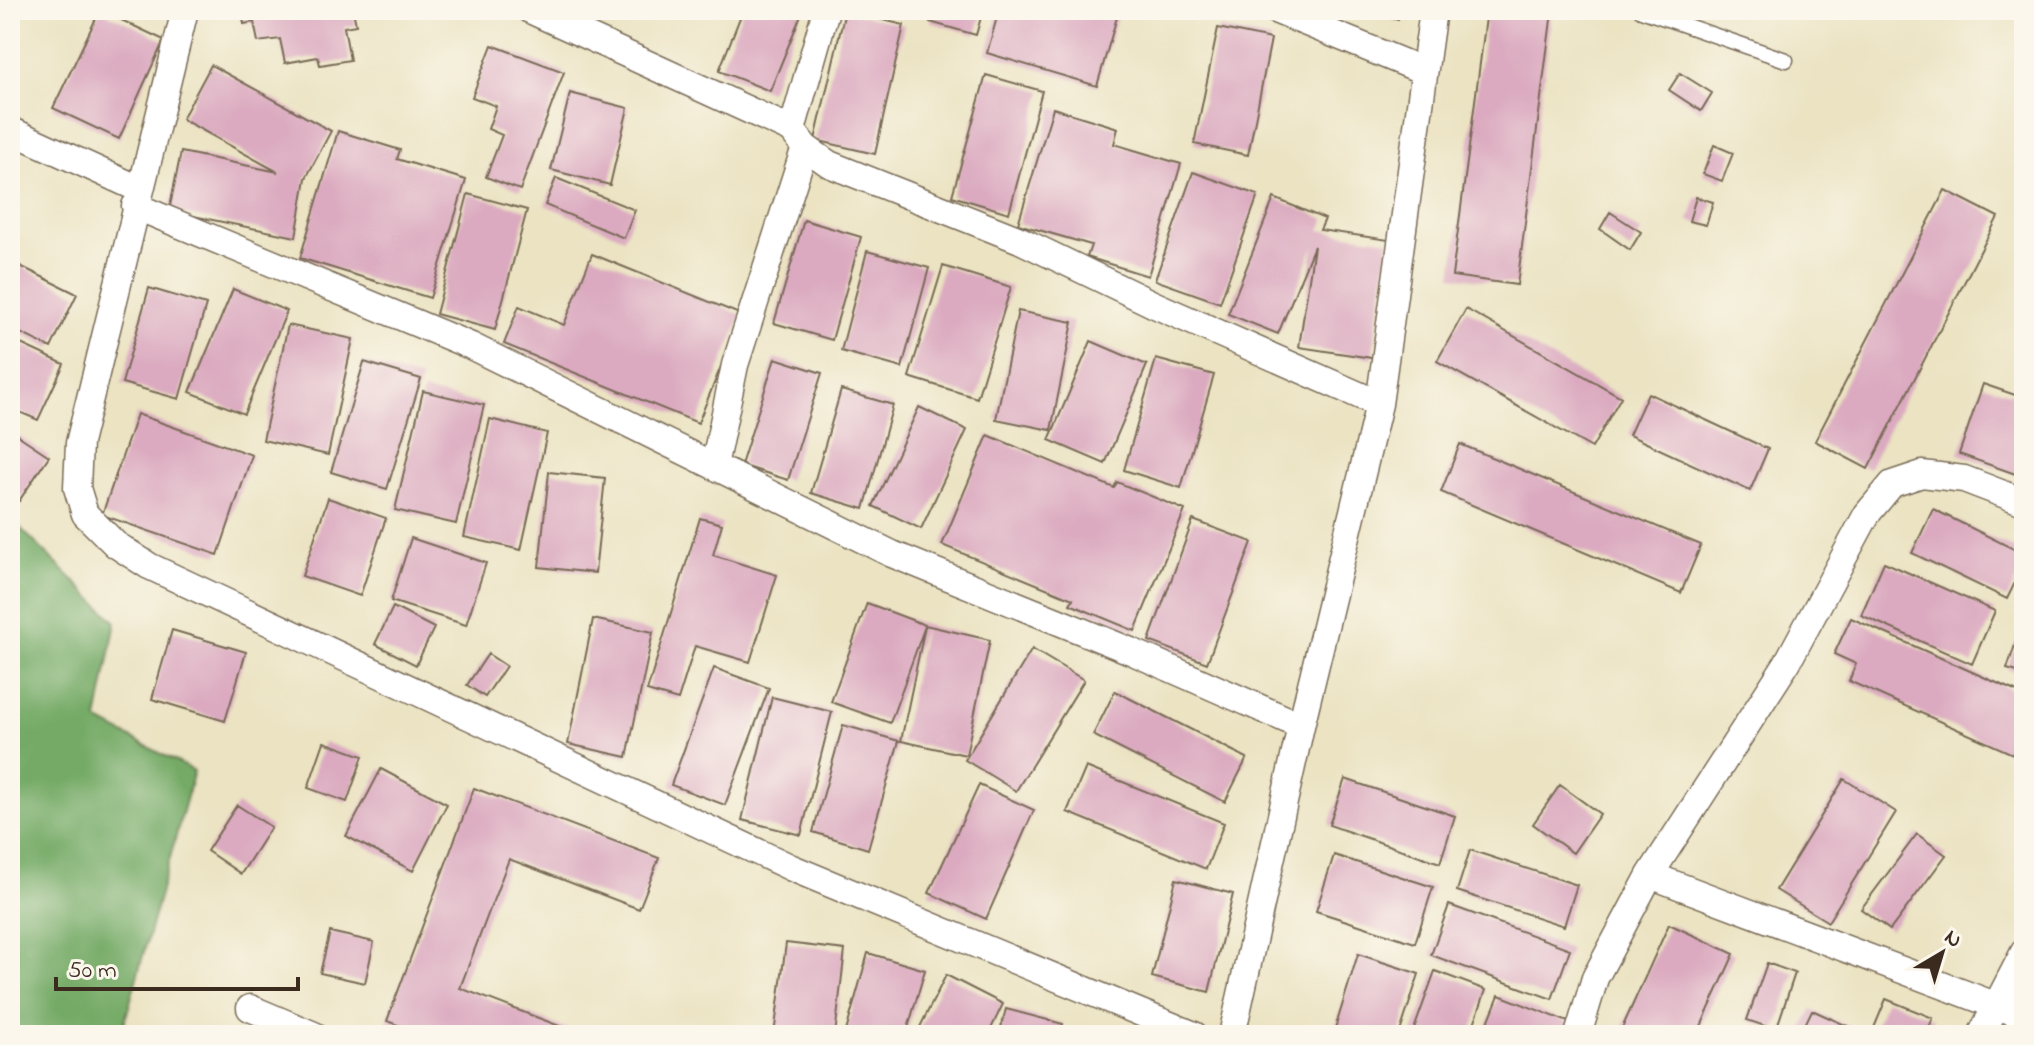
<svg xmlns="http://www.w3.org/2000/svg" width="2034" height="1045" font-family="'Indie Flower',sans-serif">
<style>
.forest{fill:#75aa66;stroke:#586a42;stroke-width:2}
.building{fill:#dbaac0}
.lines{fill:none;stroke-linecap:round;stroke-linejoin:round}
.lane-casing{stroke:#796b57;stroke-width:17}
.street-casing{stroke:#796b57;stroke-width:29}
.lane{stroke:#fff;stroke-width:14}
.street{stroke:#fff;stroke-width:26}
</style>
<rect width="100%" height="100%" fill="#fbf7ec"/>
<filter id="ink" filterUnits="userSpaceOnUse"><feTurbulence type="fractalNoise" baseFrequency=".0125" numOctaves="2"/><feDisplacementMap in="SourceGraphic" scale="16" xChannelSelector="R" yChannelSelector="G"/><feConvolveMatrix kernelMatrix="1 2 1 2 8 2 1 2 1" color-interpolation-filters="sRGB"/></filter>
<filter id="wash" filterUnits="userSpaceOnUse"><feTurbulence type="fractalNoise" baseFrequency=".006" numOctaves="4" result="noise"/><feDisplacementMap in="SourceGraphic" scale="32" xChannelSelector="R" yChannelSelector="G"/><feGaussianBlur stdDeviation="1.8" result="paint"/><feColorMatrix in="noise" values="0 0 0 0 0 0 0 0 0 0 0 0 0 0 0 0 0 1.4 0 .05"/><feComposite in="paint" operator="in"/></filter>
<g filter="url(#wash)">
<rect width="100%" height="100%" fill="#ebe3c2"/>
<path class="forest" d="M 10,518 L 116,622 L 97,720 L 194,771 L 121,1035 L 10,1035 Z"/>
<g id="blocks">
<path class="building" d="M 100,10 L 164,40 L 119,139 L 53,108 Z
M 242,10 L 353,10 L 356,25 L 344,27 L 350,60 L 320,65 L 318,57 L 285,63 L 280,39 L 258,42 L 254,22 L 244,24 Z
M 743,10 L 803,10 L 770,91 L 719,71 Z
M 933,10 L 983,10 L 976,35 L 930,22 Z
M 999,10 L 1119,10 L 1097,86 L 987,53 Z
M 1359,10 L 1399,10 L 1398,19 Z
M 1487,10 L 1552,12 L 1517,285 L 1452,276 Z
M 845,11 L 904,25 L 875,154 L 815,140 Z
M 1218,28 L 1271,39 L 1248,155 L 1194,144 Z
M 492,45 L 564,72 L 520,190 L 486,177 L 502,135 L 488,129 L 496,106 L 472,97 Z
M 211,65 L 331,131 L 306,178 L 296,237 L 169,211 L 181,152 L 278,172 L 182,119 Z
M 1680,73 L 1712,93 L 1701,111 L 1669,90 Z
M 986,75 L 1042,91 L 1009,213 L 952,196 Z
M 570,93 L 628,108 L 610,185 L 551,170 Z
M 1053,108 L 1118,128 L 1114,144 L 1181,164 L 1148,276 L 1087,257 L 1091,245 L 1018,224 Z
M 338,131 L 400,150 L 397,159 L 466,180 L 430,298 L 300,258 Z
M 1714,145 L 1733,153 L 1722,181 L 1703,174 Z
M 1193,172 L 1258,195 L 1220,303 L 1155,280 Z
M 556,178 L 635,210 L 624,238 L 545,205 Z
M 1945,190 L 1998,217 L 1868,469 L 1815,441 Z
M 468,194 L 527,210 L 495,330 L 436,314 Z
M 1696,197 L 1713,202 L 1706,225 L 1689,221 Z
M 1274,198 L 1325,219 L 1320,230 L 1389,240 L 1372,358 L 1299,347 L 1314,246 L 1278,334 L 1228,314 Z
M 1610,212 L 1641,232 L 1630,250 L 1600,229 Z
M 804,220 L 861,237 L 832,340 L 774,323 Z
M 867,251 L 929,268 L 902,368 L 841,351 Z
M 592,254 L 742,315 L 698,423 L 504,344 L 519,306 L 564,325 Z
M 10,261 L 77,294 L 51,348 L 10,328 Z
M 943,266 L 1011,287 L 977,398 L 909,377 Z
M 149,288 L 206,305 L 179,399 L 122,383 Z
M 233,289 L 287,311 L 244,414 L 190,392 Z
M 1466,309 L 1621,397 L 1592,448 L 1437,361 Z
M 1018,311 L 1073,322 L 1051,430 L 996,419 Z
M 288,325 L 353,339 L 328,455 L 263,440 Z
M 10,339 L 64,364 L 38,420 L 10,408 Z
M 1091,341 L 1147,365 L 1105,464 L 1049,440 Z
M 775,358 L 822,373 L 788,480 L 741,465 Z
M 1156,359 L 1214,375 L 1181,488 L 1124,470 Z
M 364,362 L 421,379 L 387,489 L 331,472 Z
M 1983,384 L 2024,398 L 2024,477 L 1959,454 Z
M 841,390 L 893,405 L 864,509 L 811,493 Z
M 423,391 L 484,405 L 456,524 L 395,510 Z
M 1648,393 L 1768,449 L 1750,491 L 1629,435 Z
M 919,407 L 967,430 L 921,529 L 873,506 Z
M 137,414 L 252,455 L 218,555 L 102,515 Z
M 490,419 L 547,433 L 521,550 L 464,537 Z
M 10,430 L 49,456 L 19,501 L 10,495 Z
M 988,435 L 1114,488 L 1117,482 L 1185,510 L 1135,631 L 1070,604 L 1073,599 L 942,545 Z
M 1460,444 L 1701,545 L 1681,593 L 1441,492 Z
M 549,472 L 605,478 L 595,573 L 539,567 Z
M 328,498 L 386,518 L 360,596 L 302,576 Z
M 1933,509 L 2024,554 L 2024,564 L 2007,599 L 1912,553 Z
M 700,518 L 722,524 L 713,555 L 777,575 L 750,662 L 695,646 L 678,700 L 647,691 Z
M 1193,520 L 1252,542 L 1207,663 L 1149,641 Z
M 411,538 L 486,563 L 466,625 L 391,601 Z
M 1884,562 L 1995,611 L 1972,664 L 1861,615 Z
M 867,603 L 925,625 L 990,640 L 966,755 L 901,741 L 925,626 L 890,723 L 831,702 Z
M 393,607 L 434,628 L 416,665 L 375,644 Z
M 1851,618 L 2024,695 L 2024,759 L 1849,681 L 1856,664 L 1834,654 Z
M 2024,618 L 2024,674 L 2007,669 Z
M 593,619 L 653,632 L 627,757 L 568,744 Z
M 172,630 L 246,652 L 225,721 L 152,699 Z
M 1032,649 L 1084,680 L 1016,791 L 965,760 Z
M 488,654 L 506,666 L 485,697 L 467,685 Z
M 714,668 L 769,688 L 725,805 L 671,785 Z
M 1115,691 L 1247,758 L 1225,802 L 1093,735 Z
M 772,697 L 832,712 L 801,835 L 742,820 Z
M 843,725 L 899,741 L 868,849 L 813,832 Z
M 324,742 L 363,756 L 347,802 L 308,788 Z
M 1086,767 L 1224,823 L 1206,869 L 1067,812 Z
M 381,769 L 447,804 L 413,871 L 346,836 Z
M 1345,779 L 1455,816 L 1440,863 L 1329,825 Z
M 1844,779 L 1896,812 L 1828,922 L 1776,890 Z
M 979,785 L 1034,810 L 986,919 L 929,893 Z
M 1560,785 L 1600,814 L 1573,853 L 1533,824 Z
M 474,788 L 659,858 L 639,909 L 509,859 L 460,988 L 583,1035 L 424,1035 L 387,1021 Z
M 237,805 L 271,827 L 241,874 L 207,851 Z
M 1917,834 L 1946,855 L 1890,930 L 1861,909 Z
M 1470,850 L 1577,885 L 1564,926 L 1457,891 Z
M 1334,855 L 1433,887 L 1415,943 L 1316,911 Z
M 1176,879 L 1233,894 L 1209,992 L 1152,977 Z
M 1449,905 L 1570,949 L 1552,999 L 1431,955 Z
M 1669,924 L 1734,954 L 1697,1035 L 1619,1035 Z
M 330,932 L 374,942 L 365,983 L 320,973 Z
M 786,943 L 845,950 L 835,1035 L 774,1035 Z
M 868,953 L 925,970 L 906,1035 L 845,1035 Z
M 1358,954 L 1419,974 L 1399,1035 L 1333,1035 Z
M 1767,963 L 1795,973 L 1776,1030 L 1747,1020 Z
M 1435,971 L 1486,990 L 1470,1035 L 1412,1035 Z
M 946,975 L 1003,1004 L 988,1035 L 916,1035 Z
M 1499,995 L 1571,1023 L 1566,1035 L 1483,1035 Z
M 1886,999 L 1933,1018 L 1926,1035 L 1871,1035 Z
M 1006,1009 L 1063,1024 L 1060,1035 L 999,1035 Z
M 1812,1010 L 1854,1029 L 1852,1035 L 1800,1035 Z"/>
</g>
</g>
<g filter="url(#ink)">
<use href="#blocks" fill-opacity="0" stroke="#796b57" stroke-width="2"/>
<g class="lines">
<g class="lane-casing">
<path id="lane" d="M 1641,10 L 1786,60"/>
</g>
<g class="street-casing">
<path id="street" d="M 185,10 L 79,443 L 77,488 L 85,514 L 115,544 L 149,566 L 792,868 L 1194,1035
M 530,10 L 792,130 L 805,147 L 829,164 L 1020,240 L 1155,305 L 1379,404
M 1275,10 L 1424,71
M 10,130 L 139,189
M 792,130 L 826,10
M 135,206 L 471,346 L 892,554 L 1133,652 L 1301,726
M 714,466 L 735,365 L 805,147
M 1650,875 L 2024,1016
M 250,1008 L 314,1035
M 1232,1035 L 1301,726 L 1379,404 L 1433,10
M 1578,1035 L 1595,978 L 1650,875 L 1787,663 L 1867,514 L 1892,484 L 1922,474 L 1964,479 L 2024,502
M 1981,1035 L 2024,952"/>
</g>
<use href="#lane" class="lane"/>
<use href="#street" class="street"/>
</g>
</g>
<rect width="2034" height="1045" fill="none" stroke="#fbf7ec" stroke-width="40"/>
<g transform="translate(1942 953) rotate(38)" stroke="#fbf7ec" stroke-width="6" paint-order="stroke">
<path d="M0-6L14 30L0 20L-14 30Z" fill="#3b2a1e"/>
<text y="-12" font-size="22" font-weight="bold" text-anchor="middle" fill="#3b2a1e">N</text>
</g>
<path d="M56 977v12h242v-12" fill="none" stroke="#3b2a1e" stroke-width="4"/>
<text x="68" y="977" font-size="24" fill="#3b2a1e" stroke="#fbf7ec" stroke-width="6" paint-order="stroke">50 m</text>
</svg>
